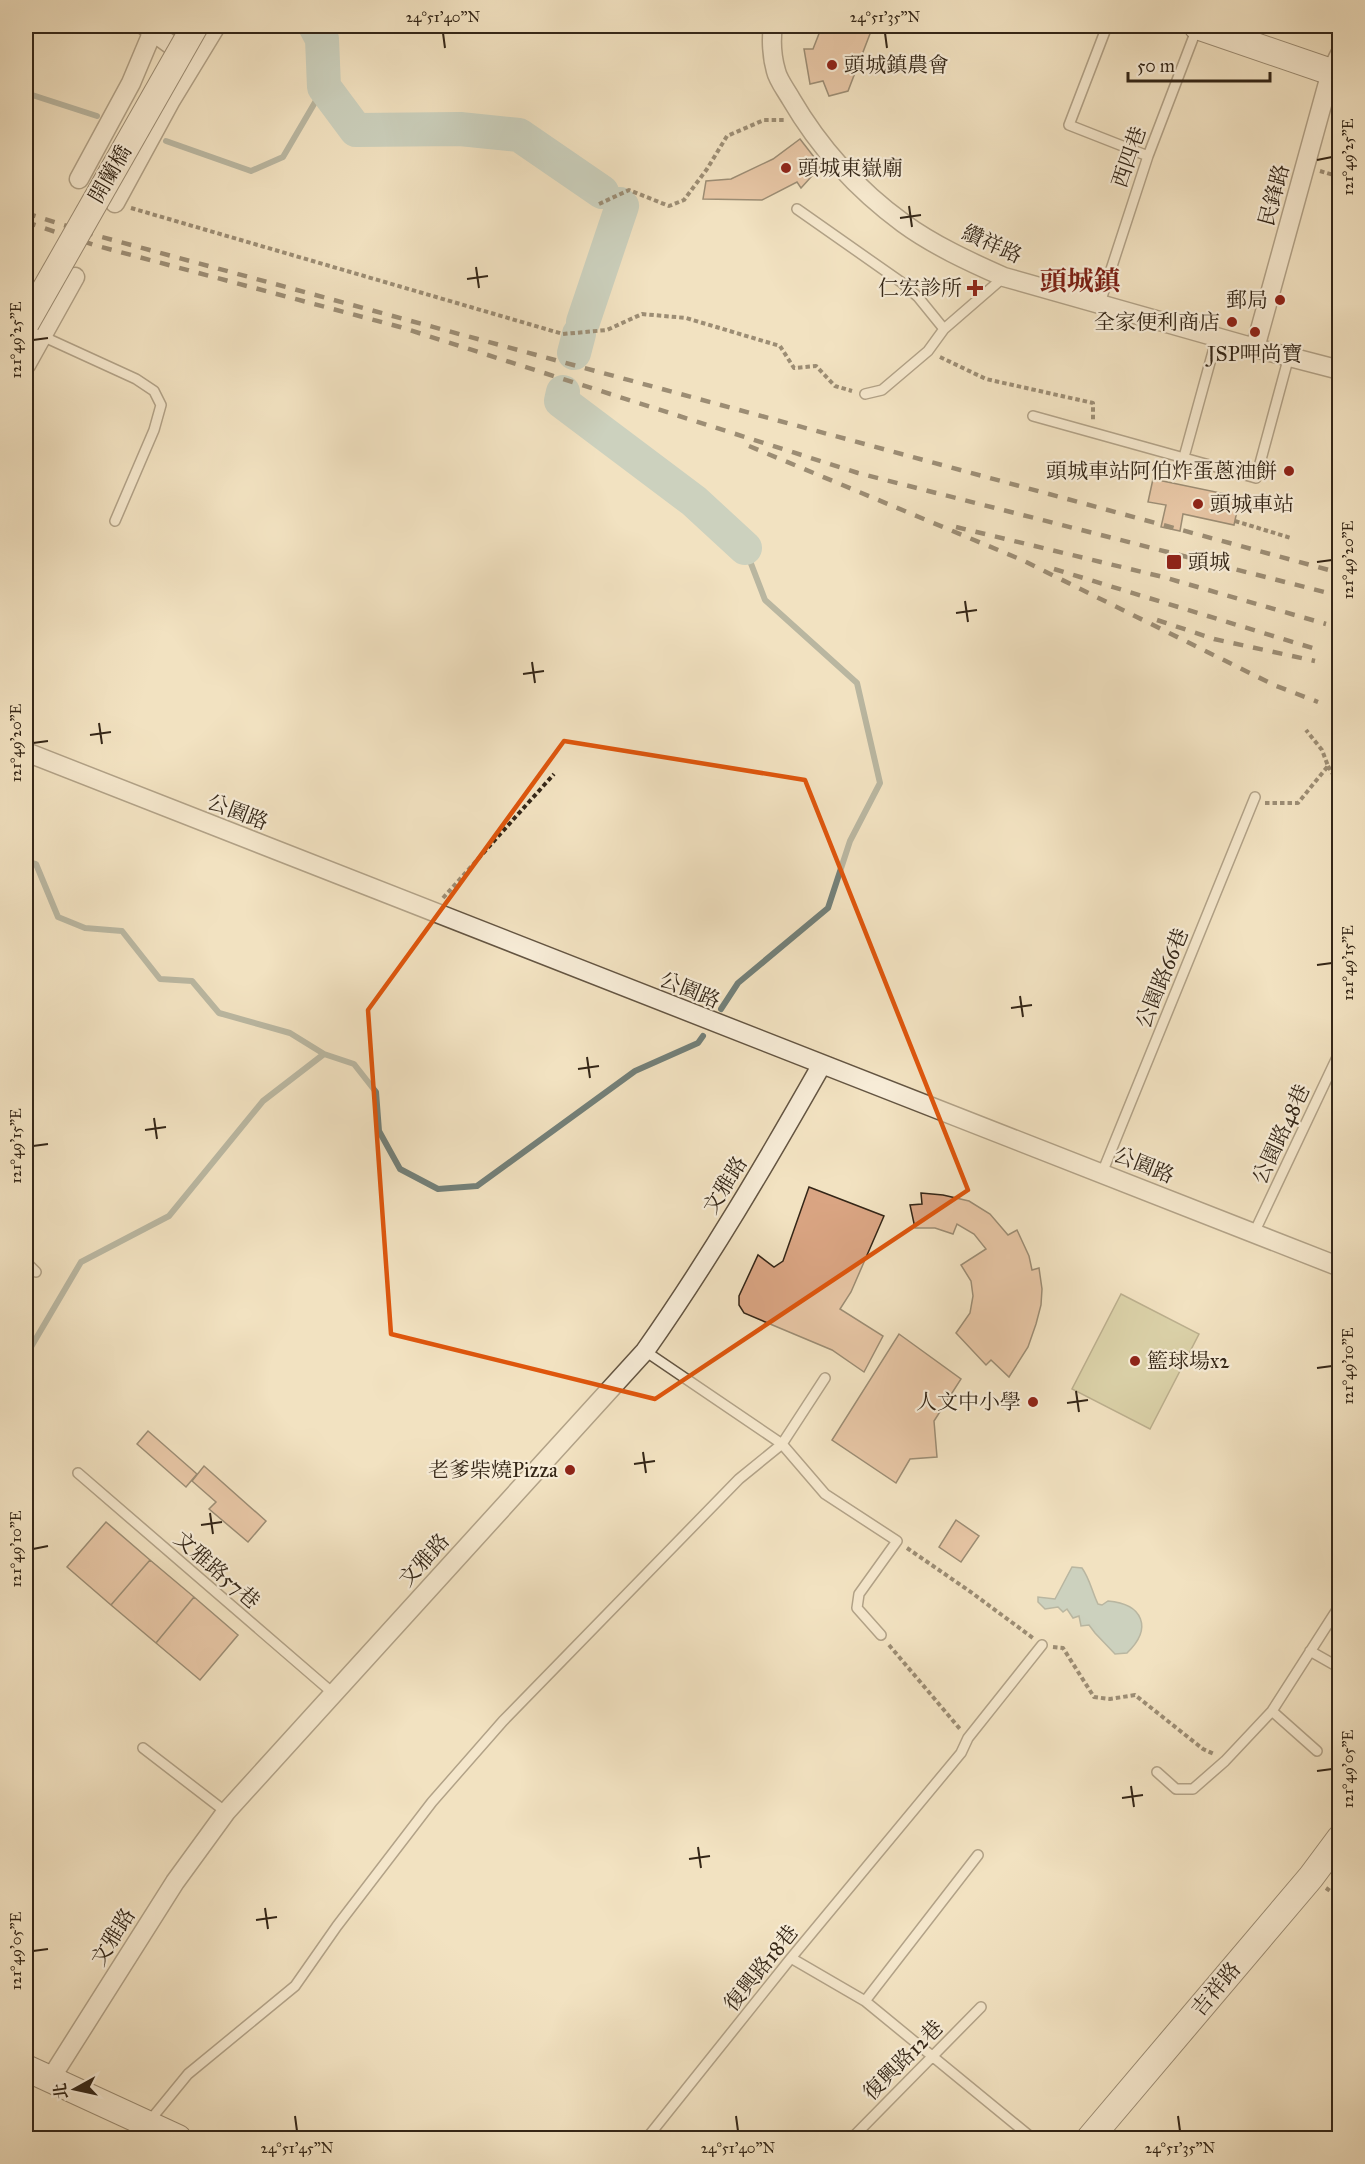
<svg xmlns="http://www.w3.org/2000/svg" width="1365" height="2164" font-family="'IM FELL Great Primer','Noto Serif TC',serif">
<style>
.green{fill:#c2c18e;stroke:#7b7452;stroke-width:1.5}
.water{fill:#9dbcba;stroke:#738079;stroke-width:1.5}
.lines{fill:none;stroke-linecap:round;stroke-linejoin:round}
.stream{stroke:#738079;stroke-width:6}
.river{stroke:#9dbcba;stroke-width:34}
.building{fill:#daa583;stroke:#342617;stroke-width:1.5}
.lane-casing{stroke:#645542;stroke-width:12}
.street-casing{stroke:#645542;stroke-width:21}
.secondary-casing{stroke:#342617;stroke-width:28}
.path{stroke:#342617;stroke-width:4;stroke-dasharray:4.5 3;stroke-linecap:butt}
.lane{stroke:#f7ecd7;stroke-width:9}
.street{stroke:#f7ecd7;stroke-width:18}
.secondary{stroke:#f7ecd7;stroke-width:26}
.rail{stroke:#342617;stroke-width:4.5;stroke-dasharray:10 10;stroke-linecap:butt}
.secondary-bridge-casing{stroke:#342617;stroke-width:28;stroke-linecap:butt}
.secondary-bridge{stroke:#f7ecd7;stroke-width:26}
.marked{fill:none;stroke:#df560d;stroke-width:4.5;stroke-linejoin:round}
.ticks{fill:none;stroke:#342617;stroke-width:2}
.poi-dot{fill:#8f2418;stroke:#f7ecd7;stroke-width:2}
.labels{text-anchor:middle;stroke-width:4.5;stroke-linejoin:round;paint-order:stroke}
.poi-label{font-size:21px;fill:#342617;stroke:#f7ecd7;text-anchor:end}
.street-label{font-size:21px;fill:#342617;stroke:#f7ecd7}
.district-label{font-size:27px;font-weight:bold;fill:#7a1f14;stroke:#f7ecd7}
.neatline{fill:none;stroke:#342617;stroke-width:2}
.ticks-label{font-size:15px;text-anchor:middle;fill:#342617}
</style>
<rect width="100%" height="100%" fill="#f2e2c1"/>
<filter id="stains"><feTurbulence type="fractalNoise" baseFrequency=".00333" numOctaves="4"/><feColorMatrix values="0 0 0 0 .2 0 0 0 0 .09 0 0 0 0 .02 0 0 0 .5 -.17"/></filter>
<radialGradient id="worn" r=".72"><stop offset=".6" stop-color="#630" stop-opacity="0"/><stop offset="1" stop-color="#630" stop-opacity=".3"/></radialGradient>
<path class="green" d="M 1121,1294 L 1199,1334 L 1150,1429 L 1072,1389 Z"/>
<path class="water" d="M 1072,1567 L 1082,1568 C 1090,1579 1092,1592 1098,1604 L 1102,1605 L 1108,1601 C 1143,1604 1153,1628 1127,1653 L 1115,1654 L 1095,1633 L 1089,1625 L 1081,1626 L 1079,1616 L 1073,1618 L 1067,1609 L 1063,1612 L 1058,1607 L 1045,1609 L 1038,1602 L 1038,1597 L 1055,1599 Z"/>
<g class="lines">
<path class="stream" d="M 26,93 L 97,116
M 166,141 L 251,171 L 283,157 L 324,87
M 26,861 L 36,864 L 58,917 L 85,928 L 122,931 L 160,979 L 192,981 L 219,1013 L 290,1033 L 324,1054
M 721,1009 L 738,983 L 828,908 L 850,841 L 880,783 L 857,683 L 765,600 L 745,548
M 26,1350 L 31,1347 L 81,1262 L 169,1216 L 263,1101 L 324,1054 L 354,1064 L 376,1092 L 379,1131 L 400,1169 L 438,1189 L 477,1186 L 635,1071 L 698,1043 L 703,1036"/>
<path class="river" d="M 315,26 L 322,39 L 324,87 L 356,130 L 460,129 L 519,135 L 602,192
M 583,322 L 622,206 L 620,204
M 574,353 L 579,334
M 563,392 L 561,401 L 694,501 L 745,548"/>
</g>
<path class="building" d="M 822,26 L 873,26 L 848,91 L 829,96 L 823,81 L 810,84 L 804,49 L 813,49 Z
M 800,139 L 821,166 L 801,188 L 797,182 L 762,200 L 703,199 L 706,181 L 731,179 L 773,159 Z
M 1153,479 L 1240,497 L 1234,525 L 1183,514 L 1180,531 L 1161,527 L 1166,505 L 1148,502 Z
M 809,1187 L 884,1216 L 851,1292 L 840,1309 L 883,1336 L 864,1372 L 832,1350 L 744,1313 L 739,1305 L 739,1296 L 758,1255 L 774,1267 L 783,1261 Z
M 921,1193 L 943,1195 L 969,1201 L 990,1214 L 1008,1235 L 1017,1230 L 1029,1256 L 1032,1270 L 1039,1268 L 1042,1289 L 1041,1305 L 1036,1324 L 1028,1347 L 1009,1377 L 991,1360 L 986,1365 L 956,1333 L 970,1313 L 973,1296 L 971,1281 L 961,1265 L 986,1249 L 974,1234 L 957,1224 L 953,1234 L 935,1228 L 915,1228 L 910,1205 L 922,1204 Z
M 899,1334 L 961,1379 L 934,1421 L 937,1457 L 910,1459 L 896,1483 L 832,1440 Z
M 148,1431 L 197,1474 L 186,1487 L 137,1444 Z
M 204,1466 L 266,1521 L 248,1542 L 209,1509 L 216,1502 L 192,1481 Z
M 956,1520 L 979,1536 L 961,1562 L 939,1547 Z
M 106,1522 L 150,1560 L 111,1605 L 67,1567 Z
M 150,1560 L 194,1597 L 156,1643 L 111,1605 Z
M 194,1597 L 238,1635 L 200,1680 L 156,1643 Z"/>
<g class="lines">
<g class="lane-casing">
<path id="lane" d="M 1107,26 L 1069,125 L 1148,156
M 797,209 L 901,282 L 918,297 L 944,329
M 1100,303 L 1148,156 L 1197,28
M 42,336 L 136,379 L 154,391 L 161,405 L 154,430 L 115,521
M 865,394 L 882,390 L 928,351 L 944,329 L 1004,277
M 1033,416 L 1256,478 L 1289,356
M 1184,457 L 1217,337
M 1102,1173 L 1255,797
M 1254,1233 L 1340,1051
M 26,1262 L 36,1272
M 825,1378 L 782,1444 L 825,1494 L 897,1541 L 859,1594 L 857,1608 L 881,1635
M 78,1473 L 334,1694
M 1339,1543 L 1340,1543
M 1310,1651 L 1340,1668
M 1272,1711 L 1317,1751
M 143,1748 L 226,1812
M 1157,1772 L 1176,1789 L 1193,1789 L 1225,1761 L 1272,1711 L 1340,1605
M 978,1855 L 865,2001 L 1032,2138
M 791,1958 L 865,2001
M 130,2138 L 147,2124 L 188,2074 L 295,1986 L 337,1926 L 432,1802 L 503,1721 L 739,1479 L 782,1444 L 645,1351
M 647,2138 L 791,1958 L 961,1753 L 968,1738 L 1042,1645
M 852,2138 L 981,2007"/>
</g>
<g class="street-casing">
<path id="street" d="M 145,26 L 189,58
M 773,26 C 771,39 772,57 776,71 C 778,80 786,90 791,99 C 819,147 858,190 903,223 C 933,245 970,262 1004,277 L 1255,348 L 1340,370
M 79,179 L 131,83 L 155,26
M 115,203 L 171,100 L 216,26
M 1255,348 L 1331,72 L 1340,54
M 26,365 L 75,277
M 26,752 L 1340,1267
M 51,2078 L 175,1882 L 226,1812 L 645,1351 C 709,1260 766,1163 821,1066"/>
</g>
<g class="secondary-casing">
<path id="secondary" d="M 1197,26 L 1340,75
M 26,2068 L 178,2138
M 1090,2138 L 1311,1877 L 1340,1838"/>
</g>
<path class="path" d="M 1320,171 L 1340,177
M 599,204 L 629,190 L 669,206 L 684,200 L 707,169 L 727,136 L 764,120 L 784,120
M 131,208 L 563,334 L 607,330 L 642,314 L 686,318 L 780,346 L 794,368 L 816,366 L 835,386 L 852,391
M 940,357 L 986,379 L 1093,403 L 1093,420
M 1235,521 L 1291,538
M 1328,766 L 1340,786
M 1265,803 L 1298,803 L 1328,766 L 1322,750 L 1306,730
M 443,898 L 554,774
M 907,1548 L 968,1590 L 1033,1638
M 889,1645 L 960,1729
M 1053,1647 L 1063,1648 L 1094,1697 L 1110,1699 L 1135,1695 L 1203,1749 L 1214,1754
M 1326,1888 L 1340,1898"/>
<use href="#lane" class="lane"/>
<use href="#street" class="street"/>
<use href="#secondary" class="secondary"/>
<path class="rail" d="M 26,213 L 98,236 L 1340,573
M 26,222 L 94,245 L 400,327 L 858,473 L 1340,596
M 749,446 L 1022,560 L 1274,685 L 1318,702
M 956,527 L 1163,577 L 1326,624
M 1054,569 L 1319,650
M 1157,620 L 1214,639 L 1315,661"/>
<g class="secondary-bridge-casing">
<path id="secondary-bridge" d="M 26,323 L 195,26"/>
</g>
<use href="#secondary-bridge" class="secondary-bridge"/>
</g>
<path d="M0 0H1365V2164H0ZM 564,741 L 805,780 L 968,1190 L 655,1399 L 391,1334 L 368,1010 Z" fill="#f2e2c1" fill-opacity=".55" fill-rule="evenodd"/>
<path class="marked" d="M 564,741 L 805,780 L 968,1190 L 655,1399 L 391,1334 L 368,1010 Z"/>
<path class="ticks" d="M 443,33 L 445,48M 885,33 L 887,48M 1317,160 L 1332,157M 909,206 L 912,227M 900,218 L 921,215M 476,267 L 479,288M 467,279 L 488,276M 33,340 L 48,338M 1317,562 L 1332,560M 965,601 L 968,622M 956,613 L 977,610M 532,662 L 535,683M 523,674 L 544,671M 99,723 L 102,744M 90,735 L 111,732M 33,743 L 48,741M 1317,965 L 1332,963M 1020,996 L 1023,1017M 1011,1008 L 1032,1005M 587,1057 L 590,1078M 578,1069 L 599,1066M 154,1118 L 157,1139M 145,1130 L 166,1127M 33,1146 L 48,1144M 1317,1368 L 1332,1366M 1076,1391 L 1079,1412M 1067,1403 L 1088,1400M 643,1452 L 646,1473M 634,1464 L 655,1461M 210,1513 L 213,1534M 201,1525 L 222,1522M 33,1549 L 48,1546M 1317,1771 L 1332,1769M 1131,1786 L 1134,1807M 1122,1798 L 1143,1795M 698,1847 L 701,1868M 689,1859 L 710,1856M 265,1908 L 268,1929M 256,1920 L 277,1917M 33,1951 L 48,1949M 295,2116 L 297,2131M 736,2116 L 738,2131M 1178,2116 L 1180,2131"/>
<g class="poi-dot">
<circle cx="832" cy="65" r="6"/>
<circle cx="786" cy="168" r="6"/>
<path d="M972 279h6v6h6v6h-6v6h-6v-6h-6v-6h6z"/>
<circle cx="1280" cy="300" r="6"/>
<circle cx="1232" cy="322" r="6"/>
<circle cx="1255" cy="332" r="6"/>
<circle cx="1289" cy="471" r="6"/>
<circle cx="1198" cy="504" r="6"/>
<rect x="1166" y="554" width="16" height="16" rx="3"/>
<circle cx="1135" cy="1361" r="6"/>
<circle cx="1033" cy="1402" r="6"/>
<circle cx="570" cy="1470" r="6"/>
</g>
<g class="labels">
<g class="poi-label">
<text x="844" y="72" text-anchor="start">頭城鎮農會</text>
<text x="798" y="175" text-anchor="start">頭城東嶽廟</text>
<text x="962" y="295">仁宏診所</text>
<text x="1268" y="307">郵局</text>
<text x="1220" y="329">全家便利商店</text>
<text x="1255" y="361" text-anchor="middle">JSP呷尚寶</text>
<text x="1277" y="478">頭城車站阿伯炸蛋蔥油餅</text>
<text x="1210" y="511" text-anchor="start">頭城車站</text>
<text x="1188" y="569" text-anchor="start">頭城</text>
<text x="1147" y="1368" text-anchor="start">籃球場x2</text>
<text x="1021" y="1409">人文中小學</text>
<text x="558" y="1477">老爹柴燒Pizza</text>
</g>
<g class="street-label">
<text transform="translate(1129 157) rotate(-71)" y="7">西四巷</text>
<text transform="translate(110 174) rotate(-60)" y="7">開蘭橋</text>
<text transform="translate(1274 195) rotate(-75)" y="7">民鋒路</text>
<text transform="translate(992 244) rotate(24)" y="7">纘祥路</text>
<text transform="translate(238 812) rotate(21)" y="7">公園路</text>
<text transform="translate(1162 978) rotate(-68)" y="7">公園路66巷</text>
<text transform="translate(690 990) rotate(22)" y="7">公園路</text>
<text transform="translate(1281 1134) rotate(-65)" y="7">公園路48巷</text>
<text transform="translate(1144 1165) rotate(22)" y="7">公園路</text>
<text transform="translate(725 1185) rotate(-58)" y="7">文雅路</text>
<text transform="translate(424 1560) rotate(-48)" y="7">文雅路</text>
<text transform="translate(217 1570) rotate(41)" y="7">文雅路57巷</text>
<text transform="translate(113 1937) rotate(-58)" y="7">文雅路</text>
<text transform="translate(761 1968) rotate(-51)" y="7">復興路18巷</text>
<text transform="translate(1216 1989) rotate(-50)" y="7">吉祥路</text>
<text transform="translate(903 2060) rotate(-45)" y="7">復興路12巷</text>
</g>
<g class="district-label">
<text x="1080" y="290">頭城鎮</text>
</g>
</g>
<rect width="1365" height="2164" fill="none" stroke="#f2e2c1" stroke-width="66"/>
<g transform="translate(75 2089) rotate(262)" stroke="#f7ecd7" stroke-width="4.5" paint-order="stroke">
<path d="M0-4.5L10 22L0 15L-10 22Z" fill="#342617"/>
<text y="-9" font-size="16" font-weight="bold" text-anchor="middle" fill="#342617">北</text>
</g>
<path d="M1128 72v9h142v-9" fill="none" stroke="#342617" stroke-width="3"/>
<text x="1137" y="72" font-size="18" fill="#342617" stroke="#f7ecd7" stroke-width="4.5" paint-order="stroke">50 m</text>
<rect x="33" y="33" width="1299" height="2098" class="neatline"/>
<g class="ticks-label">
<text x="443" y="22">24°51'40"N</text>
<text x="885" y="22">24°51'35"N</text>
<text transform="translate(1348 157) rotate(-90)" y="5">121°49'25"E</text>
<text transform="translate(16 340) rotate(-90)" y="5">121°49'25"E</text>
<text transform="translate(1348 560) rotate(-90)" y="5">121°49'20"E</text>
<text transform="translate(16 743) rotate(-90)" y="5">121°49'20"E</text>
<text transform="translate(1348 963) rotate(-90)" y="5">121°49'15"E</text>
<text transform="translate(16 1146) rotate(-90)" y="5">121°49'15"E</text>
<text transform="translate(1348 1366) rotate(-90)" y="5">121°49'10"E</text>
<text transform="translate(16 1549) rotate(-90)" y="5">121°49'10"E</text>
<text transform="translate(1348 1769) rotate(-90)" y="5">121°49'05"E</text>
<text transform="translate(16 1951) rotate(-90)" y="5">121°49'05"E</text>
<text x="297" y="2153">24°51'45"N</text>
<text x="738" y="2153">24°51'40"N</text>
<text x="1180" y="2153">24°51'35"N</text>
</g>
<rect width="100%" height="100%" filter="url(#stains)"/>
<rect width="100%" height="100%" fill="url(#worn)"/>
</svg>
